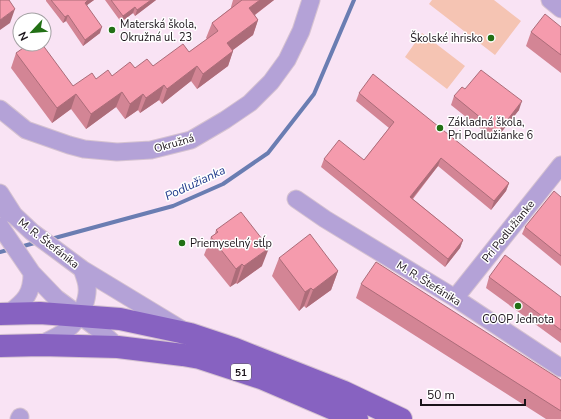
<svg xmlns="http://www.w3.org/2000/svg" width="561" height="419" font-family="'Nunito Sans',sans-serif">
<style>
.garden{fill:#f5c4b3}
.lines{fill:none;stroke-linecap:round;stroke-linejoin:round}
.stream{stroke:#6a7db2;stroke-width:4}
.street-casing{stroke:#d5c2d1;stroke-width:19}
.primary-casing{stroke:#d5c2d1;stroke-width:24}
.street{stroke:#b4a2d7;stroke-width:17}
.primary{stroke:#8762c1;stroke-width:22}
.wall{fill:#d38595}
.shaded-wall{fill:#ac6c79}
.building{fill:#f59bad;stroke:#ac6c79}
.poi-dot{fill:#227015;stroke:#fff;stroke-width:1.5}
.labels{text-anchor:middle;stroke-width:3;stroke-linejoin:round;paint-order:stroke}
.shield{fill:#fff;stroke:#5f5a5e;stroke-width:1}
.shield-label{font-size:10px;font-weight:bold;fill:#1a1319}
.poi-label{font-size:11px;fill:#1a1319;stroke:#fff;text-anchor:start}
.street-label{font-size:11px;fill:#1a1319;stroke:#fff}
.water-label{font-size:12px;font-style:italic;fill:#1d388a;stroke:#fff}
</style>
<rect width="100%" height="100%" fill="#f9e3f4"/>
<path class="garden" d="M 432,0 L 494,0 L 521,21 L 495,55 L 429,4 Z
M 422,33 L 465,66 L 447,89 L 405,57 Z"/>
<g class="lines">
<path class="stream" d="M 51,239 L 173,206 L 223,184 L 268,153 L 314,94 L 354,0
M 20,247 L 38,242
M 0,252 L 11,249"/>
<g class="street-casing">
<path id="street" d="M 550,0 L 561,9
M 0,109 L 26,130 L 69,145 L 84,149 L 117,152 L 151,150 L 191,140 L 225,120 L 250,103 L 271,82 L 287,60 L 301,31 L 311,0
M 0,193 L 14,215
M 296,199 L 325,219 L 455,298 L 561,368
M 0,207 L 15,216 L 32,232 L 82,269 L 181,329
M 0,226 L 32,273 L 56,298 L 98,329 L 118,347
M 455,298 L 561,165
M 9,313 C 25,301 32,294 32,273
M 41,344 C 63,334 74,329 84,306 C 86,300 88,294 87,287 C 87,282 84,275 82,269
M 19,419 L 20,417"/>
</g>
<g class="primary-casing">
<path id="primary" d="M 0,314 L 40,313 L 120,319 L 190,334 L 235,349 L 344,392 L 401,419
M 0,346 L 41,345 L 118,347 L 183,355 L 200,358 L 261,378 L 357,419"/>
</g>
<use href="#street" class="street"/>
<use href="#primary" class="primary"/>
</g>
<path class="wall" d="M 46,0 L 94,0 L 87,5 L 100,33 L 83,46 L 66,21 L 63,23 L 46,1 Z
M 105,0 L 156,0 L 135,16 L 133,13 L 121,22 Z
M 233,0 L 274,0 L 255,15 L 258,20 L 253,35 L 233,50 L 233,51 L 228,66 L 197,89 L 191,81 L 162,104 L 159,100 L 140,113 L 138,110 L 125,119 L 116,107 L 86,129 L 71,109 L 52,123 L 11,68 L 16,53 L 73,86 L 96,79 L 112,76 L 135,68 L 153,66 L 189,52 L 207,39 L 206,38 L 212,23 L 231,8 L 231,7 Z
M 561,27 L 561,73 L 526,46 L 531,32 Z
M 465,89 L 519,110 L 495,140 L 451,105 L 454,96 Z
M 359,93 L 509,183 L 506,191 L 491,210 L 438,166 L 413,199 L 463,240 L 460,248 L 445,267 L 321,167 L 324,159 L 364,160 L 389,128 L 356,101 Z
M 561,197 L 561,266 L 522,234 L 525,227 Z
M 216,230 L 262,266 L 237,284 L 236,283 L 230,287 L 204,255 L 211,237 L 215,234 Z
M 279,258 L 338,271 L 331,290 L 306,308 L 304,306 L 299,311 L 272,276 Z
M 489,277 L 561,297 L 561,343 L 486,288 Z
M 361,284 L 561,380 L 561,419 L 546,419 L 356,298 Z"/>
<path class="shaded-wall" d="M 88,0 L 94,0 L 83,8 L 85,3 Z
M 151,0 L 156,0 L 135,16 L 137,10 Z
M 260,0 L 274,0 L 244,23 L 249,8 Z
M 135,7 L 133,13 L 121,22 L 123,16 Z
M 15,9 L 10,23 L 0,30 L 0,20 Z
M 68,15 L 66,21 L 63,23 L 65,17 Z
M 258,20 L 253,35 L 222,58 L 227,43 Z
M 102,27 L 100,33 L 83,46 L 85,40 Z
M 233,51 L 228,66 L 197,89 L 203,74 Z
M 197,66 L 191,81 L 162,104 L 167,89 Z
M 164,85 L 159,100 L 140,113 L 146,98 Z
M 122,92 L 116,107 L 86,129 L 91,114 Z
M 76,94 L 71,109 L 52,123 L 57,108 Z
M 143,94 L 138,110 L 125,119 L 130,104 Z
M 522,101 L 519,110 L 495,140 L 498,132 Z
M 441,158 L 438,166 L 407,205 L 410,197 Z
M 509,183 L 506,191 L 491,210 L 494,201 Z
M 463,240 L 460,248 L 445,267 L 448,259 Z
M 269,248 L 262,266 L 237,284 L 244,266 Z
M 242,264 L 236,283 L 230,287 L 236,269 Z
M 338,271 L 331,290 L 306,308 L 313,290 Z
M 311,288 L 304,306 L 299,311 L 305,292 Z"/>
<path class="building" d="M 0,0 L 9,0 L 15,9 L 0,20 Z
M 51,0 L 88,0 L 85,3 L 102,27 L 85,40 L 68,15 L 65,17 Z
M 111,0 L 151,0 L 137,10 L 135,7 L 123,16 Z
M 242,0 L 260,0 L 249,8 L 258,20 L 227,43 L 233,51 L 203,74 L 197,66 L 167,89 L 164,85 L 146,98 L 143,94 L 130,104 L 122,92 L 91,114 L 76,94 L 57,108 L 16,53 L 29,44 L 42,44 L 73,86 L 92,73 L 96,79 L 108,70 L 112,76 L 130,62 L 135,68 L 147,59 L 153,66 L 183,44 L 189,52 L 218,31 L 212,23 Z
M 545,14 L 561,27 L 561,55 L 531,32 Z
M 481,70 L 522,101 L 498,132 L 454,96 L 462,87 L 465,89 Z
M 373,74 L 509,183 L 494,201 L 441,158 L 410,197 L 463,240 L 448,259 L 324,159 L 339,140 L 364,160 L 394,122 L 359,93 Z
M 554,191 L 561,197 L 561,256 L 525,227 Z
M 241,212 L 269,248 L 244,266 L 242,264 L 236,269 L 211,237 L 218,232 L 216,230 Z
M 310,234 L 338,271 L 313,290 L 311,288 L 305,292 L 279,258 Z
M 505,255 L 561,297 L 561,330 L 489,277 Z
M 376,262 L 561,380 L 561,411 L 361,284 Z"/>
<g class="poi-dot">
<circle cx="112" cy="30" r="4"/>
<circle cx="491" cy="38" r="4"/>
<circle cx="440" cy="128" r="4"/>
<circle cx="182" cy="243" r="4"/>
<circle cx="518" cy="306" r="4"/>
</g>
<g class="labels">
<rect class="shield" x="231" y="364" width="20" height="16" rx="3"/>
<g class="shield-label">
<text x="241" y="376">51</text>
</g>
<g class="poi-label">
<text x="120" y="28">Materská škola,<tspan x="120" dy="13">Okružná ul. 23</tspan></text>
<text x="483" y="42" text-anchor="end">Školské ihrisko</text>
<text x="448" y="126">Základná škola,<tspan x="448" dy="13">Pri Podlužianke 6</tspan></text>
<text x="190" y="247">Priemyselný stĺp</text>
<text x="518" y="323" text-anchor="middle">COOP Jednota</text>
</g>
<g class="street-label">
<text transform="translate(174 143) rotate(-16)" y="4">Okružná</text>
<text transform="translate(508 231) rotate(-51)" y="4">Pri Podlužianke</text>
<text transform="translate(49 243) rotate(38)" y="4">M. R. Štefánika</text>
<text transform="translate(429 283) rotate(32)" y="4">M. R. Štefánika</text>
</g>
<g class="water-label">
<text transform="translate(195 183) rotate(-25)" y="4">Podlužianka</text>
</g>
</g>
<g transform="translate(32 32) rotate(244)"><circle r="19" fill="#ffffff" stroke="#a3a1a3"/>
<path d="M0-3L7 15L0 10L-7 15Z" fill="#227015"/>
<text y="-6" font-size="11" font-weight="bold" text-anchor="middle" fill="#1a1319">N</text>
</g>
<path d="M421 399v6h104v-6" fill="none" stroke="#1a1319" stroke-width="2"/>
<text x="427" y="399" font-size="12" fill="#1a1319" stroke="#ffffff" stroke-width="3" paint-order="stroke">50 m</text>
</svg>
